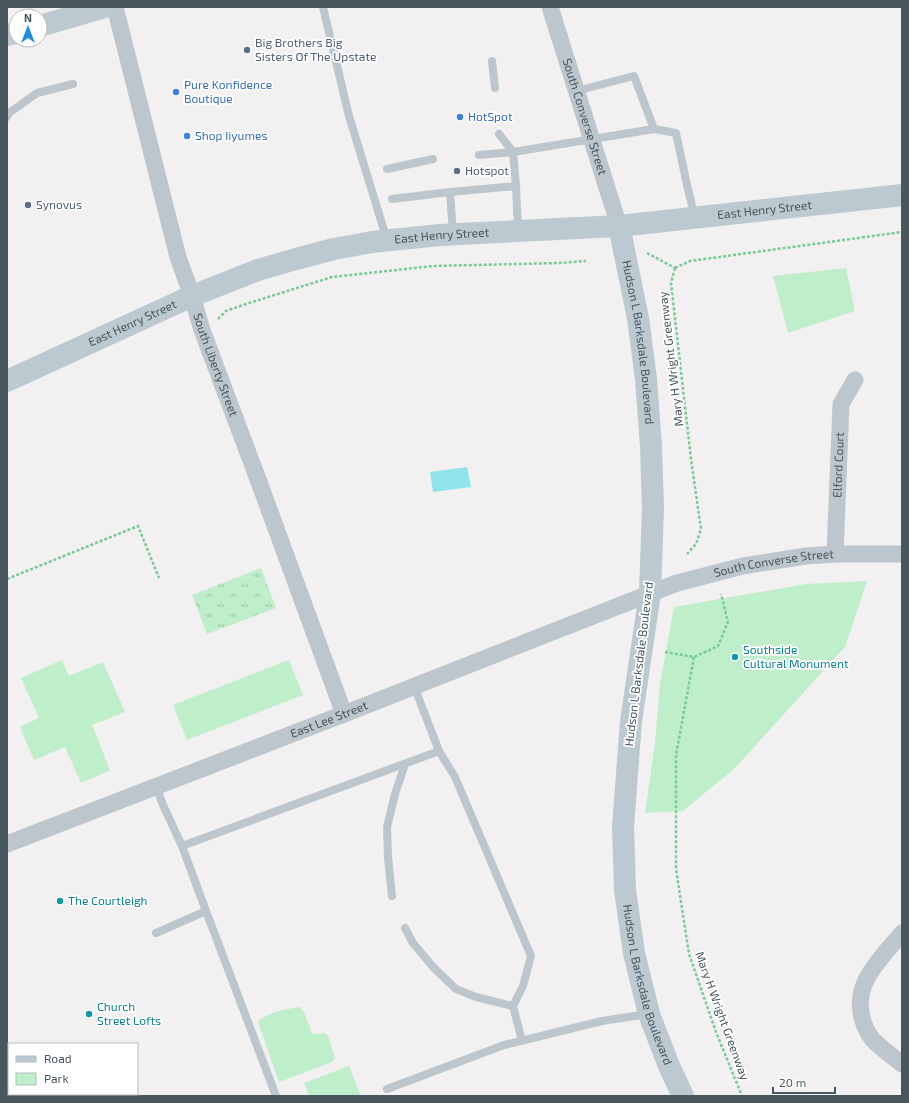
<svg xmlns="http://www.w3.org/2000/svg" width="909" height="1103" font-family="'Exo 2',sans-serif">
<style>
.grass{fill:url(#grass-tufts)}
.park{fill:#bfeecb}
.water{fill:#8ee4ea}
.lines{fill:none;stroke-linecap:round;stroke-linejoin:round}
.path{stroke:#78cb97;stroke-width:2.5;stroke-dasharray:3 2;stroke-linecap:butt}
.lane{stroke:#bcc6cc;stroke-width:8}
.street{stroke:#bcc6cc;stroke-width:17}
.secondary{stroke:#bcc9d1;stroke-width:22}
.service-dot{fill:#5c6f8a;stroke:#fff;stroke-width:1.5}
.shop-dot{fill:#3f7fe0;stroke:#fff;stroke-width:1.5}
.culture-dot{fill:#0f9aa8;stroke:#fff;stroke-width:1.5}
.labels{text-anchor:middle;stroke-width:3.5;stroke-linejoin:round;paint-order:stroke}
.service-label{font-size:12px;fill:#4e5e75;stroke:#fff;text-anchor:start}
.shop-label{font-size:12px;fill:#366cbe;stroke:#fff;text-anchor:start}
.street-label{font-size:12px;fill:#48565d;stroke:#fff}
.culture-label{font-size:12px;fill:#0d838f;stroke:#fff;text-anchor:start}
</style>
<defs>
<pattern id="grass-tufts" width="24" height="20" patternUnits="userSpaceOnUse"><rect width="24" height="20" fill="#bfeecb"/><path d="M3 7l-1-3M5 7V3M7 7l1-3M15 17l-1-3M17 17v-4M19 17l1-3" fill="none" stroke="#9dc4a8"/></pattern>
</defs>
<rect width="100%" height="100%" fill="#f2f0f0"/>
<path class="grass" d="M 261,568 L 276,608 L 207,634 L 192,595 Z"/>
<path class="park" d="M 846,268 L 855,311 L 788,333 L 773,276 Z
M 867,581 L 845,647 L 734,769 L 683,811 L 645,813 L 655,743 L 660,684 L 674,607 L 806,584 Z
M 62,660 L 69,676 L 103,662 L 125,712 L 92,725 L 110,770 L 81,783 L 65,747 L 34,760 L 20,727 L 39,718 L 21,678 Z
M 289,660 L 303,695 L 187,740 L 173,705 Z
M 300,1007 L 304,1012 L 312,1033 L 317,1034 L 325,1033 L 328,1036 L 335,1058 L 332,1062 L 279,1082 L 258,1022 C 268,1012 286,1009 300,1007 Z
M 349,1066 L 361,1096 L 309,1096 L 304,1083 Z"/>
<path class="water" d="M 467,467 L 471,487 L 433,492 L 430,472 Z"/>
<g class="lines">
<path class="path" d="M 647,253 L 675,268
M 675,268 L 671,283 L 691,459 L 701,529 L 696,544 L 687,554
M 675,268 L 690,261 L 902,232
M 218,319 L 226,311 L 246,304 L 332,277 L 433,266 L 559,263 L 586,261
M 7,579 L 138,526 L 159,578
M 665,652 L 694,657 L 718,646 L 728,622 L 721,594
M 694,657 L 676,755 L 676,869 L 689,954 L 716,1032 L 742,1096"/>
<path class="lane" d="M 323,7 L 349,116 L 387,240
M 492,61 L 495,88
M 576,91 L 634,76 L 654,129
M 7,117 L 9,113 L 37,93 L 73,84
M 499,134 L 513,152 L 516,186 L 518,230
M 479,155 L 513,152 L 654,129 L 676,133 L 687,185 L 695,218
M 387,169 L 433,159
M 392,199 L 450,192
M 453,233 L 450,192 L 516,186
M 414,686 L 439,751 L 455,777 L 531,956 L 523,986 L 513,1006 L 522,1041
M 156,786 L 163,805 L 182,846 L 439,751
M 392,896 L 388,857 L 387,827 L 395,794 L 405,764
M 206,911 L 276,1096
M 405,928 L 413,943 L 433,967 L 456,989 L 476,997 L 513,1006
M 156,933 L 206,911 L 182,846
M 387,1089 L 504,1045 L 602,1021 L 648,1014"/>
<g class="street">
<path id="s1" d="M 115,7 L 178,257 L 192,296 L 202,330 L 259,482 L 344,714"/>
<path id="s2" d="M 550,7 L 619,226"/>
<path id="s3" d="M 835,554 L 841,404 L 855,380"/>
<path id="s4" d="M 7,844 L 344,714 L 677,583 L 743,566 L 806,556 L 835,554 L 902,554"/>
<path d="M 902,933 C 880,960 851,984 863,1021 C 865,1028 869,1035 873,1040 C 882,1049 892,1056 902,1064"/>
</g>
<g class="secondary">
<path d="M 40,26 L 105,7"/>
<path d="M 7,35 L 16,33"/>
<path id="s5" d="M 619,226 L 638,318 L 646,379 L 651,446 L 653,508 L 650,593 L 631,721 L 623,827 L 625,890 L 634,953 L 649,1014 L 669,1066 L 683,1096"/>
<path id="s6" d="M 7,381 L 192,296 L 258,270 L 296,259 L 334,249 L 372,242 L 440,235 L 619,226 L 902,195"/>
</g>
</g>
<g class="service-dot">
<circle cx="247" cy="50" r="4"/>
<circle cx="457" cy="171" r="4"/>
<circle cx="28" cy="205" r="4"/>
</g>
<g class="shop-dot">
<circle cx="176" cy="92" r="4"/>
<circle cx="460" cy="117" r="4"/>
<circle cx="187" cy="136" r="4"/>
</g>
<g class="culture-dot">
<circle cx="735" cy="657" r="4"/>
<circle cx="60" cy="901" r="4"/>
<circle cx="89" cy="1014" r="4"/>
</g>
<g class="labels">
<g class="service-label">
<text x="255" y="47">Big Brothers Big<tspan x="255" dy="14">Sisters Of The Upstate</tspan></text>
<text x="465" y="175">Hotspot</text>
<text x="36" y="209">Synovus</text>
</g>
<g class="shop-label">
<text x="184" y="89">Pure Konfidence<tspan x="184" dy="14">Boutique</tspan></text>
<text x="468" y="121">HotSpot</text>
<text x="195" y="140">Shop Iiyumes</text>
</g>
<g class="street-label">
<text dy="4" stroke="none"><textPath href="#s2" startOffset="115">South Converse Street</textPath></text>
<text dy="4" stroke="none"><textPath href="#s6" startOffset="786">East Henry Street</textPath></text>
<text dy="4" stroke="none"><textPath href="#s6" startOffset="462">East Henry Street</textPath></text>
<text dy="4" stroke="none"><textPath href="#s6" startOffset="138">East Henry Street</textPath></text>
<text dy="4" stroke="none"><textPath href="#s5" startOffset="118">Hudson L Barksdale Boulevard</textPath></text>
<text transform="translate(671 359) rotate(-97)" y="4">Mary H Wright Greenway</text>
<text dy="4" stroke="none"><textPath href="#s1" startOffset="372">South Liberty Street</textPath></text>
<text dy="4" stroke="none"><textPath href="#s3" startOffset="89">Elford Court</textPath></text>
<text dy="4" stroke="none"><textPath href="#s4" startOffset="818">South Converse Street</textPath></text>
<text transform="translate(639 664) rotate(-83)" y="4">Hudson L Barksdale Boulevard</text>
<text dy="4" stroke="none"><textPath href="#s4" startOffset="345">East Lee Street</textPath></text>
<text dy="4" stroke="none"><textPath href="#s5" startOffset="766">Hudson L Barksdale Boulevard</textPath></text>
<text transform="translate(722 1016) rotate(70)" y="4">Mary H Wright Greenway</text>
</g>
<g class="culture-label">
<text x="743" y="654">Southside<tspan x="743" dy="14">Cultural Monument</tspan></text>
<text x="68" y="905">The Courtleigh</text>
<text x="97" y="1011">Church<tspan x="97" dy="14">Street Lofts</tspan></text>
</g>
</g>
<rect width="909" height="1103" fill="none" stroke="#48565d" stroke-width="16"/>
<rect x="8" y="1043" width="130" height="52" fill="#ffffff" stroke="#b6bbbe"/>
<rect x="16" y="1056" width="20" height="6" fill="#bcc9d1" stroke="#b6bbbe"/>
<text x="44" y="1063" font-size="12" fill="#48565d">Road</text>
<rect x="16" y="1073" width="20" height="12" fill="#bfeecb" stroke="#b6bbbe"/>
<text x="44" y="1083" font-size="12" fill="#48565d">Park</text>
<g transform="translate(28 28)"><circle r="19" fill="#ffffff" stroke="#b6bbbe"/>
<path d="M0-3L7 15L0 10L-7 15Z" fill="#1e8dde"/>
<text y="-6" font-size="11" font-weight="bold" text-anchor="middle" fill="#48565d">N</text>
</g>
<path d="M773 1087v6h62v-6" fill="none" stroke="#48565d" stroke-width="2"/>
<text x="779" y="1087" font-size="12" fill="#48565d" stroke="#ffffff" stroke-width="3" paint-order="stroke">20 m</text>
</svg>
